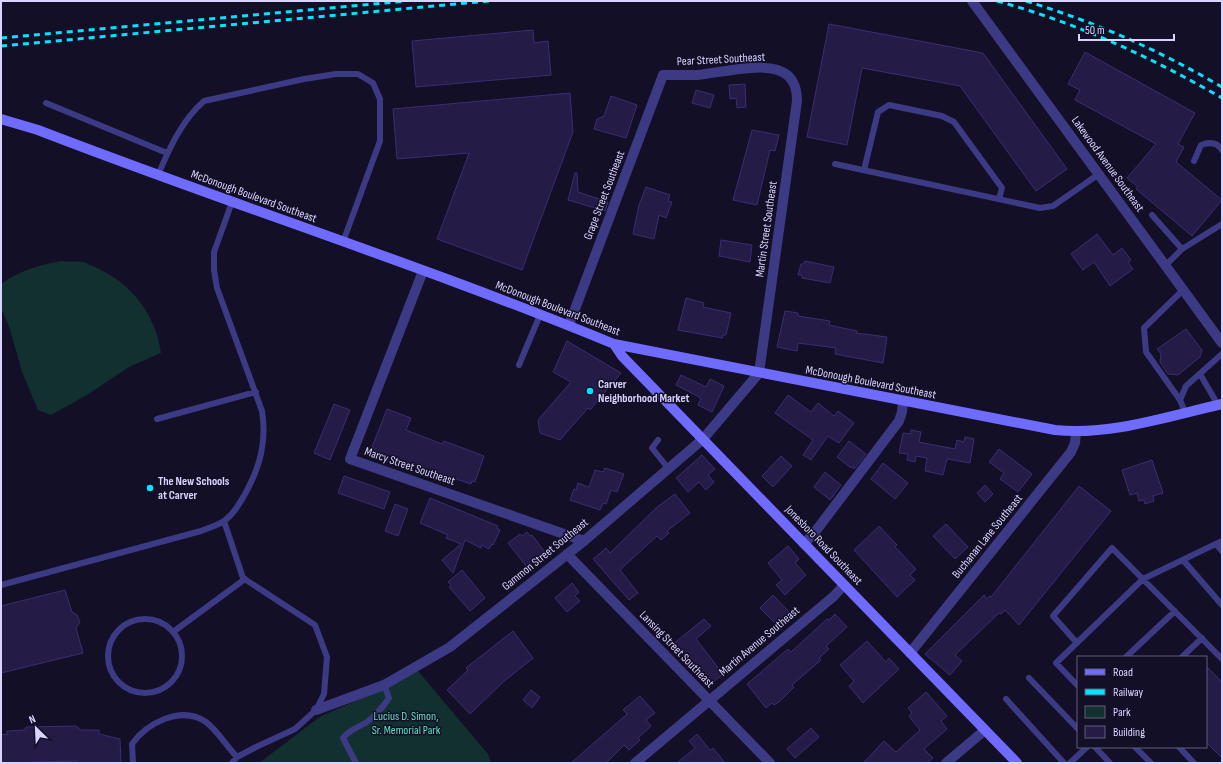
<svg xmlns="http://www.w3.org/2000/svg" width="1223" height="764" font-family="'Sofia Sans Condensed',sans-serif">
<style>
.green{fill:#12302f}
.building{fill:#241b47;stroke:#3b2d73}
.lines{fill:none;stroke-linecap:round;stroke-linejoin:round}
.service{stroke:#3d3a85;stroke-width:6}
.minor{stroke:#3d3a85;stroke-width:10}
.tertiary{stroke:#3d3a85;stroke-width:10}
.secondary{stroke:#6f6bff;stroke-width:10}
.rail{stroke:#00e5ff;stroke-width:3;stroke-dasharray:6 5;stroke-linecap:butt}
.poi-dot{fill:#00e5ff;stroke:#130f26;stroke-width:1.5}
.labels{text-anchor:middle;stroke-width:3;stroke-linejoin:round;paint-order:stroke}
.street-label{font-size:12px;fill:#d9d4ff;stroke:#130f26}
.poi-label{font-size:12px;font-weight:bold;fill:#d9d4ff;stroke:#130f26;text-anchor:start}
.park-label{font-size:12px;fill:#5fe0c0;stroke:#130f26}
</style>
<rect width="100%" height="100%" fill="#130f26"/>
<path class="green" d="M 61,261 C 68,262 76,261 83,262 C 87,263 92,266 97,268 C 131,283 156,315 161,353 L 129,367 L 87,395 L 51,415 L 38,410 L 22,372 L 9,326 L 1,308 L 1,284 C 20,270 37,266 61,261 Z
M 418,671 L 488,754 L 491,763 L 259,763 L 321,716 L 390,686 Z"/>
<path class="building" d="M 829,24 L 983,53 L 1067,169 L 1036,191 L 960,86 L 862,68 L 847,145 L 807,137 Z
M 533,30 L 534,43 L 548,41 L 551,75 L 416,87 L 412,41 Z
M 1085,52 L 1195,113 L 1178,144 L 1184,147 L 1176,162 L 1222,200 L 1192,236 L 1136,189 L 1138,187 L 1127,178 L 1156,144 L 1075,100 L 1080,90 L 1068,84 Z
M 745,84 L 746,107 L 737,108 L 736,98 L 730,99 L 729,85 Z
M 696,90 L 714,95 L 710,108 L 692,103 Z
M 570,93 L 573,132 L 522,270 L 437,239 L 469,153 L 397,159 L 393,109 Z
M 611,96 L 637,105 L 626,138 L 594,129 L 597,119 L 604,116 Z
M 752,130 L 779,135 L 775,151 L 770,150 L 757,205 L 733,200 Z
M 575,173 L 577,173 L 578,192 L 608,202 L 605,211 L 568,200 Z
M 646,187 L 670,195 L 668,201 L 672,202 L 666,218 L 659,215 L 654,239 L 633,234 L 639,205 Z
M 1097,234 L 1113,255 L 1122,248 L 1131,260 L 1128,262 L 1133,269 L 1110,286 L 1094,262 L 1083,270 L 1071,254 Z
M 721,240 L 752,245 L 750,262 L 719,256 Z
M 805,261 L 834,267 L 830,283 L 802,278 L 802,275 L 798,275 L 801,264 L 804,264 Z
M 686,298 L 704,303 L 703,307 L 731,313 L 726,335 L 723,335 L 722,338 L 678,330 Z
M 785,311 L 798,313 L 798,316 L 830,321 L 829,325 L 857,331 L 856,333 L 887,337 L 883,363 L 835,354 L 836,348 L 798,343 L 797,351 L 777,347 Z
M 1186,329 L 1202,350 L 1200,357 L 1178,375 L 1168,374 L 1160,362 L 1161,354 L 1157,349 Z
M 567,341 L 621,373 L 590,410 L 588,408 L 560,440 L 540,433 L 538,420 L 571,382 L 553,372 Z
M 681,375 L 706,387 L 710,379 L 724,386 L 712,412 L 698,405 L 701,398 L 676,385 Z
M 788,395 L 811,412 L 818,403 L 834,416 L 838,411 L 854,423 L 839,443 L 828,436 L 811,460 L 803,455 L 813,440 L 775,413 Z
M 334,404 L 350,410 L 330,460 L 314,453 Z
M 387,409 L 411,418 L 406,430 L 442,444 L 444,441 L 484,456 L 475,482 L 472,481 L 471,484 L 397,459 L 394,464 L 373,455 L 375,449 L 372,447 Z
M 911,430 L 921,432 L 919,442 L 955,449 L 957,440 L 964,442 L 965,437 L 974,439 L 970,463 L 947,459 L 943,475 L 925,471 L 927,458 L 916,456 L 915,462 L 907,460 L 908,454 L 899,453 L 903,433 L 911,434 Z
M 849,441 L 866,454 L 854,469 L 853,466 L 851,468 L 837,457 Z
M 999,449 L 1032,474 L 1018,492 L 1000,479 L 1004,473 L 989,462 Z
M 702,455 L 715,469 L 708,475 L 714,482 L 706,490 L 699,482 L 688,492 L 676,478 Z
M 781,456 L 792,466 L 773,487 L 762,476 Z
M 1152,460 L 1163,493 L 1153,496 L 1154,501 L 1145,504 L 1144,500 L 1139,501 L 1137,493 L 1130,495 L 1122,470 Z
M 883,463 L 908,483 L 895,499 L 871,479 Z
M 605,468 L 624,474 L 617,492 L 611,490 L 606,504 L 603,503 L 600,510 L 570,500 L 574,489 L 576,490 L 578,483 L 589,487 L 595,470 L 603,472 Z
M 825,472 L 841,485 L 830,500 L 814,487 Z
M 344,476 L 390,492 L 384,509 L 338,493 Z
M 985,485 L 993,494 L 985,502 L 977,493 Z
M 1079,486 L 1111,511 L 1019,625 L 1005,610 L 1001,614 L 999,613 L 955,655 L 962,661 L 950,675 L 925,654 L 984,595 L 986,599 L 990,596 L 991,597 Z
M 675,494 L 690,513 L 667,531 L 669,533 L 661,540 L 657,536 L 620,570 L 638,593 L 629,600 L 593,559 L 606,548 L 610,553 L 657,507 Z
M 430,498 L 498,526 L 496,528 L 500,530 L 493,545 L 492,544 L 489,549 L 482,545 L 481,548 L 465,540 L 453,573 L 442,560 L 461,544 L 446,538 L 448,535 L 420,523 Z
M 395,504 L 408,509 L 398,536 L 385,531 Z
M 946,524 L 968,547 L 955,559 L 933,536 Z
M 879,526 L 897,545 L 895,547 L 916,569 L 910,575 L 915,580 L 897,597 L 854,550 Z
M 527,532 L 530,536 L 532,535 L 544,551 L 526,566 L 508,543 L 520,534 L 522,536 Z
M 788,546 L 799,559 L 795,563 L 806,575 L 785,595 L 776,585 L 782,580 L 768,563 Z
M 462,570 L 485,598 L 470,611 L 449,587 L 451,585 L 448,582 Z
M 572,583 L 579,592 L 575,596 L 580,601 L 567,612 L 555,598 Z
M 65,590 L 72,612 L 77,615 L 80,622 L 76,628 L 83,653 L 1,673 L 1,606 Z
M 773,595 L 792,615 L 787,619 L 789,621 L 781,629 L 760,608 Z
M 835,614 L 847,627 L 826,646 L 829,649 L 819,658 L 821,660 L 792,685 L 794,687 L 779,702 L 774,705 L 772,703 L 766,708 L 747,684 L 788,649 L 791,652 L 827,619 L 829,620 Z
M 704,619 L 711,626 L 696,639 L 723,674 L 710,685 L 681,650 L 680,651 L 673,644 Z
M 513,631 L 533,658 L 502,683 L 470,714 L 447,690 L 468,670 L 466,668 Z
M 867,641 L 886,662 L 889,658 L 899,669 L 863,703 L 849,686 L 854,681 L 840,665 Z
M 1206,666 L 1222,682 L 1222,758 L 1206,742 Z
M 531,690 L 540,697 L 532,708 L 523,700 Z
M 926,692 L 947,716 L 941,721 L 947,729 L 924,749 L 933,758 L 927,763 L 863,763 L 884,741 L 896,752 L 920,730 L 909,716 L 912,713 L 908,708 Z
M 640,696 L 655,713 L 646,720 L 651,726 L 638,738 L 640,740 L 629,750 L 624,745 L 606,763 L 571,763 L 627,714 L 623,710 Z
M 76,726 L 81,730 L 99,730 L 99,734 L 120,739 L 121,763 L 76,763 L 76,761 L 1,763 L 1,734 L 7,735 L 7,731 L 25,730 L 26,727 Z
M 811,728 L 819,737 L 795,758 L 787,749 Z
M 697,734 L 710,750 L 713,748 L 725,763 L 677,763 L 695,748 L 689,741 Z"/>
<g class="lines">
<path class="service" d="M 46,103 L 167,153
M 1194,161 L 1201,145 C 1209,142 1217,142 1222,150
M 835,164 L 1040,208 L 1053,206 L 1099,174
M 864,170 L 878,112 L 889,105 L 942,116 L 954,122 L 1002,188 L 999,199
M 158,175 C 169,149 182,120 204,101 L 304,79 L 336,74 L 358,74 L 373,83 L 380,99 L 380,141 L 343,242
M 1152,215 L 1182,249
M 1165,266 L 1182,249 L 1222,224
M 519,365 L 540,315
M 1200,374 L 1218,405
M 1180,400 L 1146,352 L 1144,328 L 1183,290
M 1185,412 L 1180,400 L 1186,386 L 1222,354
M 157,419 L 256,392
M 658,440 L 652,448 L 668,468
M 224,521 L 243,578 L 315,625 L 327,657 L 324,694 L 316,710 L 295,729 L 256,747 L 237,757 L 232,763
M 1216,544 L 1222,551
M 1183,560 L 1222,605
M 1,585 L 201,531 C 209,528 218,525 224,521 C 234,514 239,504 245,494 C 260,467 267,441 262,411 L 217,288 L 214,270 L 214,252 L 232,202
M108 656a37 37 0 1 1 74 0a37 37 0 1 1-74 0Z
M 173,632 L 245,579
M 1077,643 L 1053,616 L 1112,548 L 1222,659
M 1126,657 L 1175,611
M 1182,657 L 1202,638
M 1029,678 L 1078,729
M 1078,686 L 1056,663 L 1143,579 L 1222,541
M 1006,699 L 1064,763
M 1095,747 L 1110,763
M 1135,747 L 1151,763
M 1179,747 L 1194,763
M 133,763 L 132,744 C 147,723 181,705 206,722 C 218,731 227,747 237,757
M 356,763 L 343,738 C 349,730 359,727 367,722 C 376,715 383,707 389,698 L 384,685
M 1070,763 L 1087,747"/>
<path class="minor" d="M 423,271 L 350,459 L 584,541
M 804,544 L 815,532 L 899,421 L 902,412 L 903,401
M 567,554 L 770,763
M 910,653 L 1071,452 L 1075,443 L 1076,432
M 316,710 L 384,685 L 450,647 L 584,541 L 703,439 L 759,373 L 797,101 C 797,90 795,81 786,74 C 767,60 720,73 697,75 C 686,75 675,75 663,75 L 569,325
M 635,763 L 834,596 L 844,585
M 946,763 L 985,730"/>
<path class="tertiary" d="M 972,1 L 1222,343"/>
<path class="secondary" d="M 1,119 L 38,130 C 229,204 425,266 614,344 L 1055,430 C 1110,436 1169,416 1222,404
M 614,344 L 622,356 L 1017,763"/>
<path class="rail" d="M 997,1 C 1077,23 1151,57 1222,98
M 1026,1 C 1097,23 1157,49 1222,87
M 1,38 L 406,1
M 1,46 L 489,1"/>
</g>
<g class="poi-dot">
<circle cx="590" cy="391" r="4"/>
<circle cx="150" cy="488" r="4"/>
</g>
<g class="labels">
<g class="street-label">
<text transform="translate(721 59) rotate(-3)" y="4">Pear Street Southeast</text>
<text transform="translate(1108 164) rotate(54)" y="4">Lakewood Avenue Southeast</text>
<text transform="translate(604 195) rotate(-69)" y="4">Grape Street Southeast</text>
<text transform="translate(254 196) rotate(20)" y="4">McDonough Boulevard Southeast</text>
<text transform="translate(766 229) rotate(-82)" y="4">Martin Street Southeast</text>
<text transform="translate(558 308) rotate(21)" y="4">McDonough Boulevard Southeast</text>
<text transform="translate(871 382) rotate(11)" y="4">McDonough Boulevard Southeast</text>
<text transform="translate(410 466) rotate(19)" y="4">Marcy Street Southeast</text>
<text transform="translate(987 536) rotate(-51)" y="4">Buchanan Lane Southeast</text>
<text transform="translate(824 545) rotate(46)" y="4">Jonesboro Road Southeast</text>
<text transform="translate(545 554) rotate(-39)" y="4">Gammon Street Southeast</text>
<text transform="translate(759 641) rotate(-40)" y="4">Martin Avenue Southeast</text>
<text transform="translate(677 649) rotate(46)" y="4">Lansing Street Southeast</text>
</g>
<g class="poi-label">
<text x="598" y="388">Carver<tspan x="598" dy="14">Neighborhood Market</tspan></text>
<text x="158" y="485">The New Schools<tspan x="158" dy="14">at Carver</tspan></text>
</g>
<g class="park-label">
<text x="406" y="720">Lucius D. Simon,<tspan x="406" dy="14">Sr. Memorial Park</tspan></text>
</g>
</g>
<rect width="1223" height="764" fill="none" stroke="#d9d4ff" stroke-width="4"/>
<rect x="1077" y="656" width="130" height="92" fill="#130f26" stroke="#625e7d"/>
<rect x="1085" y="669" width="20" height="6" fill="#6f6bff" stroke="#625e7d"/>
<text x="1113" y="676" font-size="12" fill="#d9d4ff">Road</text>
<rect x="1085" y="689" width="20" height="6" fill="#00e5ff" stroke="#625e7d"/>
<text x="1113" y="696" font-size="12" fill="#d9d4ff">Railway</text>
<rect x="1085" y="706" width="20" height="12" fill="#12302f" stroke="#625e7d"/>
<text x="1113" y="716" font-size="12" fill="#d9d4ff">Park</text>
<rect x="1085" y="726" width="20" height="12" fill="#241b47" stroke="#625e7d"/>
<text x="1113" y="736" font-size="12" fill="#d9d4ff">Building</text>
<g transform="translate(36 728) rotate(336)" stroke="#130f26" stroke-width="3" paint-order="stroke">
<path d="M0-3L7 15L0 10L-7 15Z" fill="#d9d4ff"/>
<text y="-6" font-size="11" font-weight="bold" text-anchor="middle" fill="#d9d4ff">N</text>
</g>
<path d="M1079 34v6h95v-6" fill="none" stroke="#d9d4ff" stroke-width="2"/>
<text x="1085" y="34" font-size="12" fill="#d9d4ff" stroke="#130f26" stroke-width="3" paint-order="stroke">50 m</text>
</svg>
